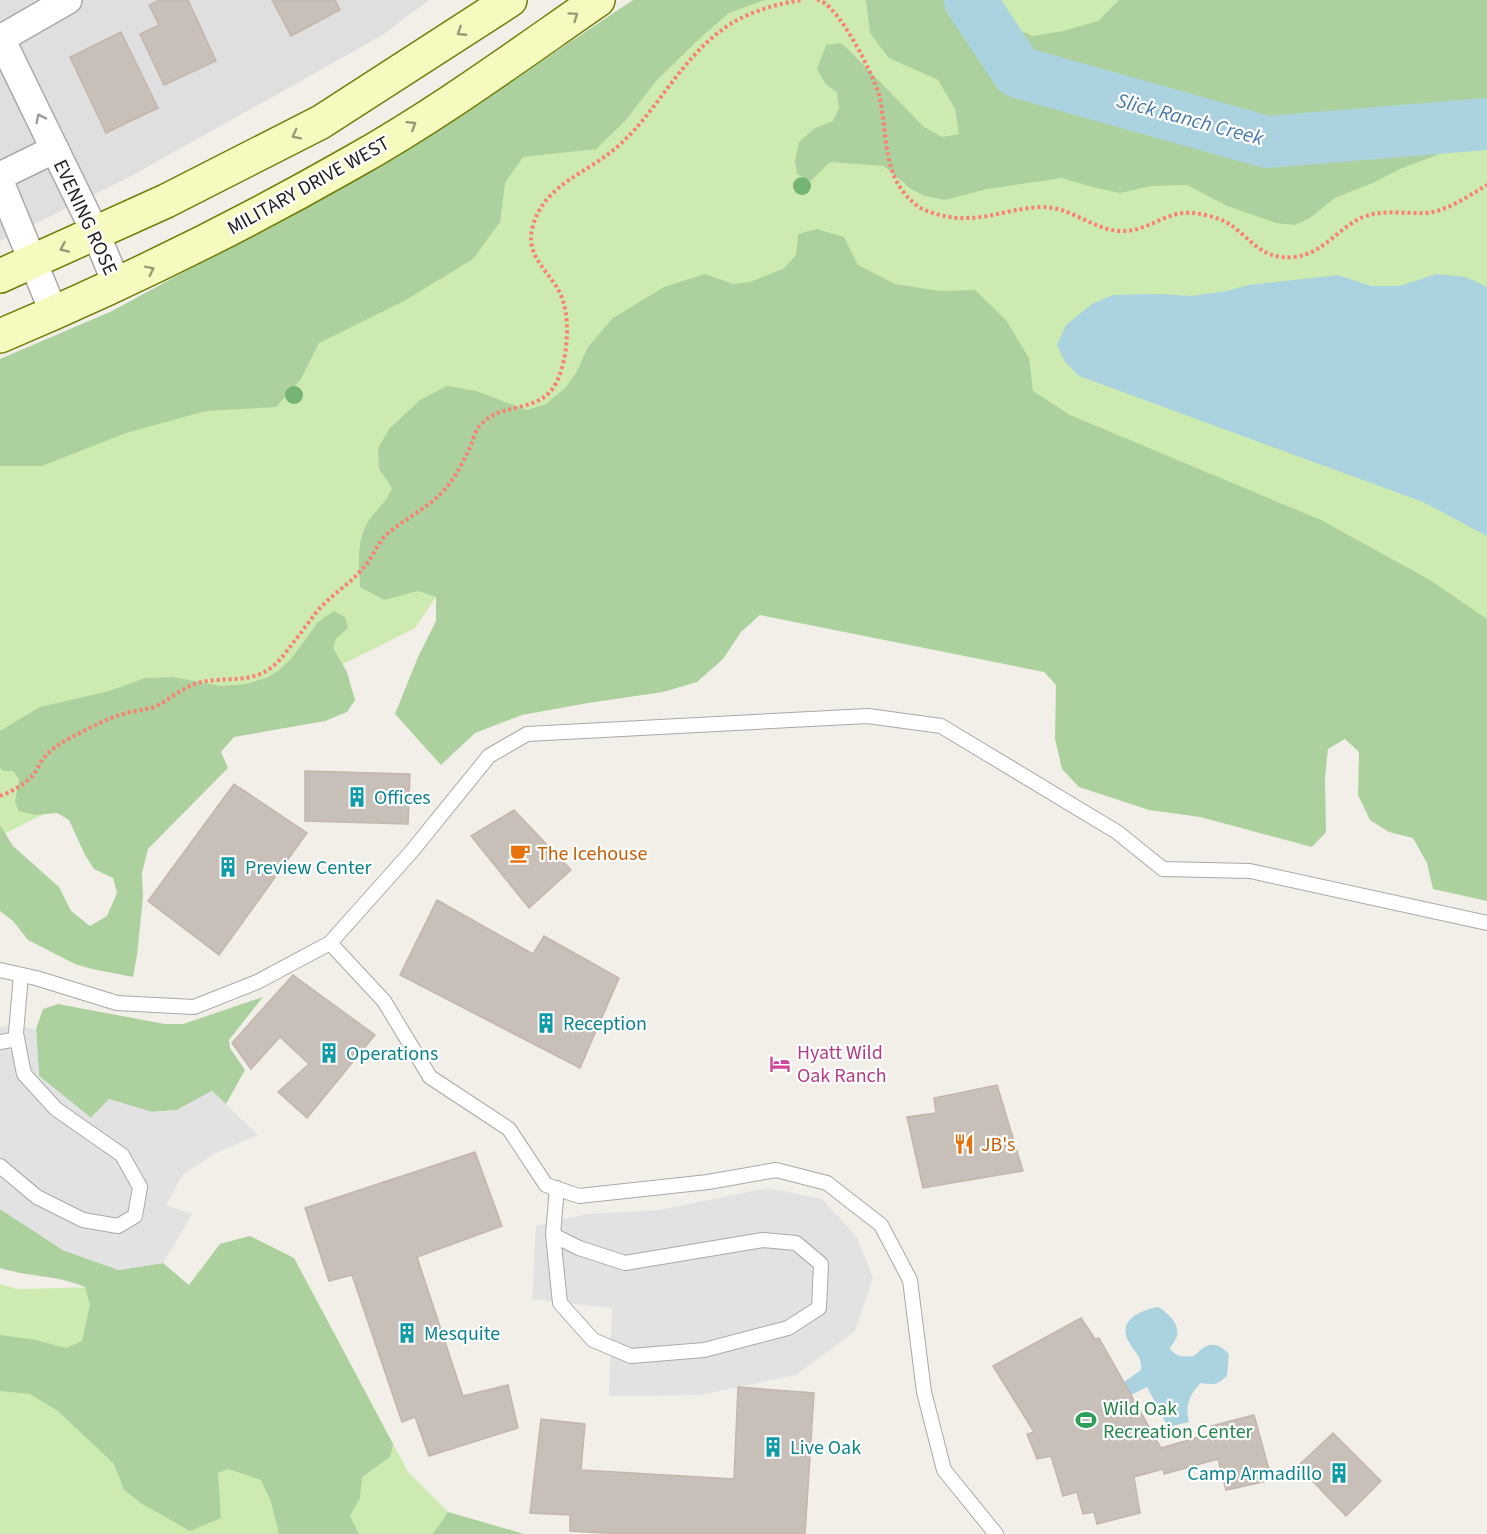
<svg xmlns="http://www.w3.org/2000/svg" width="1487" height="1534" font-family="'Source Sans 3',sans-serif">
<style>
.residential{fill:#e0dfdf}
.grass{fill:#cdebb0}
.forest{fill:#add19e}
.parking{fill:#e2e2e2}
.water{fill:#aad3df}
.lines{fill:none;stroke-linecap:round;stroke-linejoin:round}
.river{stroke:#aad3df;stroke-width:52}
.building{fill:#c7bfb8;stroke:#c4b6ab;stroke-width:1.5}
.lane-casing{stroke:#a9a9a9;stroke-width:16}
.street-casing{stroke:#a9a9a9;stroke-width:30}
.secondary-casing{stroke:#707d05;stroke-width:36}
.path{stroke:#fa8072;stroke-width:4;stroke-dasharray:3 3;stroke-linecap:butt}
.lane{stroke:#fff;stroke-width:14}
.street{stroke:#fff;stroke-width:27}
.secondary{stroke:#f7fabf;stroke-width:33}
.tree{fill:#74b475}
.oneway{stroke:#979978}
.oneway2{stroke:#9c9c9c}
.labels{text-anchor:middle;stroke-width:4.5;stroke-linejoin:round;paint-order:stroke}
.street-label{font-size:20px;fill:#222;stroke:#fff}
.culture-label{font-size:20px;fill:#0d838f;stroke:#fff;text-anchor:start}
.food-label{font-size:20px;fill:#c56008;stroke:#fff;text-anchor:start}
.hotel-label{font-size:20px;fill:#b23c85;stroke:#fff;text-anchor:start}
.leisure-label{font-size:20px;fill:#27864d;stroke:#fff;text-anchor:start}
.water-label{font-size:21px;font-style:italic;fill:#4a7aab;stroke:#fff}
</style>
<rect width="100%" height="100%" fill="#f2efe9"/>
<path class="residential" d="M 0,0 L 429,0 L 381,36 L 133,175 L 0,241 Z"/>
<path class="grass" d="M 656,0 L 1487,0 L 1487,635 L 567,404 L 415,628 L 0,836 L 0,377 L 110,331 Z
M 250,1236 L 294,1258 L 408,1472 L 448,1512 L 524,1534 L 0,1534 L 0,1284 L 17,1289 L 189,1285 L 220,1244 Z"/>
<path class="forest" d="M 633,0 L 765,0 L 729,13 L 699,39 L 656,81 L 626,120 L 596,149 L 523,157 L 505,183 L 500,222 L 473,259 L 404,301 L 319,343 L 301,379 L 276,407 L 206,411 L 126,433 L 42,466 L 0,466 L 0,359 L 112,311 L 315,201 L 485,99 Z
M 866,0 L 989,0 L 1002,23 L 1033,36 L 1063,31 L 1098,21 L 1119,0 L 1487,0 L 1487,136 L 1400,169 L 1375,182 L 1335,198 L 1310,218 L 1295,225 L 1276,223 L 1227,206 L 1187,185 L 1151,186 L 1120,193 L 1092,187 L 1062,178 L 987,189 L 945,200 L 925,196 L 911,189 L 884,166 L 830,162 L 811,181 L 797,174 L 795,161 L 799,142 L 815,128 L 833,121 L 839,108 L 837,93 L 825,83 L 817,69 L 826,45 L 840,43 L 847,48 L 924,127 L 942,137 L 959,134 L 955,109 L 938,80 L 889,58 L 870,33 Z
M 817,229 L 844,237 L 858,265 L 895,284 L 939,291 L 975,290 L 1006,320 L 1029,358 L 1033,391 L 1070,415 L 1321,520 L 1430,580 L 1487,619 L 1487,901 L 1433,889 L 1427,863 L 1413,838 L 1389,832 L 1370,820 L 1358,795 L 1359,752 L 1345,739 L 1328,749 L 1325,778 L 1326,832 L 1312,847 L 1200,817 L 1149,810 L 1079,787 L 1062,769 L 1055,739 L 1056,685 L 1044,672 L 760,615 L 741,632 L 723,659 L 697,682 L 663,692 L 588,703 L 522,715 L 475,733 L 441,765 L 395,714 L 418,657 L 436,621 L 436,597 L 418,591 L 384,600 L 360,587 C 359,565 356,542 368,522 C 377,508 385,505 392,488 L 379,469 L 378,448 L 389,429 L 420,400 L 447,386 L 476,391 L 527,410 L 546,404 L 566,387 L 576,373 L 588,347 L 613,318 L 664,287 L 705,274 L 733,284 L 750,282 L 783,269 L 796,255 L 798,234 Z
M 334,611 L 345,617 L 348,628 L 336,639 L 333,648 L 347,672 L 355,700 L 347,712 L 325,721 L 234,737 L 221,752 L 228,768 L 148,849 L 142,873 L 143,897 L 137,955 L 133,977 L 92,969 L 75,964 L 28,940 L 13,921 L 0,911 L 0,825 L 13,846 L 59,887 L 71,911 L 90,926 L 107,916 L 117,893 L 113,878 L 94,869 L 85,855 L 69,820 L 57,813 L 35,815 L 19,811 L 15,802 L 19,779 L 13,771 L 3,771 L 0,768 L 0,731 L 40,707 L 109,691 L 145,678 L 173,677 L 221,686 L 246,684 L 266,678 L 278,671 L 291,659 L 318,622 Z
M 263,997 L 229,1040 L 230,1048 L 245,1070 L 226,1104 L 212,1091 L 177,1110 L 151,1112 L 109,1099 L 91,1118 L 39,1076 L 36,1029 L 43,1009 L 58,1004 L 165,1024 L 183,1024 Z
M 0,1209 L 63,1250 L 119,1270 L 163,1263 L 189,1285 L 220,1244 L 250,1236 L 294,1258 L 393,1444 L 390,1457 L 362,1477 L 360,1498 L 350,1516 L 359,1534 L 279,1534 L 271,1502 L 261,1480 L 228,1469 L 218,1473 L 221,1518 L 190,1531 L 144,1505 L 124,1490 L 114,1464 L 58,1411 L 30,1394 L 0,1391 L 0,1335 L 36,1340 L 66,1348 L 82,1341 L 90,1305 L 85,1287 C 58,1275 28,1277 0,1268 Z
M 448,1512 L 524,1534 L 433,1534 Z"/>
<path class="parking" d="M 9,1025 L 36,1029 L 39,1076 L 91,1118 L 109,1099 L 152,1112 L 177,1110 L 212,1091 L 258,1135 L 216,1153 L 183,1174 L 166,1205 L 192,1214 L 163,1263 L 119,1270 L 63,1250 L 0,1209 L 0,1027 Z
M 768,1188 L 822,1199 L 857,1237 L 873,1278 L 855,1331 L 796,1375 L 700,1395 L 609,1396 L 612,1308 L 532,1299 L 536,1226 L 587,1214 L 660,1210 Z"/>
<path class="water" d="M 1436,274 L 1466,277 L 1487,287 L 1487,536 L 1423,502 L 1079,376 L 1065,362 L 1057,345 L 1066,325 L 1092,304 L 1113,295 L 1161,294 L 1191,296 L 1226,291 L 1249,285 L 1338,275 L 1371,286 L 1400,286 Z
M 1159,1307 C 1167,1313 1180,1323 1177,1336 C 1176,1340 1171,1345 1170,1349 C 1177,1357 1183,1357 1194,1356 C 1206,1344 1215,1339 1229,1354 L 1227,1376 C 1218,1385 1213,1385 1201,1383 C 1189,1395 1185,1405 1189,1422 L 1168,1427 L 1147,1387 L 1131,1395 L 1124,1382 L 1141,1370 C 1142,1357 1136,1354 1130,1344 C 1115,1321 1140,1310 1159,1307 Z"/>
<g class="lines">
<path class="river" d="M 970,0 L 1018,72 L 1267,142 L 1487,124"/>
</g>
<path class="building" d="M 160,0 L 188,0 L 216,61 L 164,85 L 140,34 L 159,25 L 149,5 Z
M 272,0 L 335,0 L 340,10 L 291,36 Z
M 121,32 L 158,108 L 106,133 L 70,57 Z
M 305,771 L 410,774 L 408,824 L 305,821 Z
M 234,784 L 307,833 L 219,955 L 148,901 Z
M 514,810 L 571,870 L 529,908 L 471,836 Z
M 437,900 L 533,954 L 544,936 L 619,978 L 580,1068 L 400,975 Z
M 293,975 L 375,1035 L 307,1118 L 278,1092 L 309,1064 L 280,1037 L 251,1069 L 232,1043 Z
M 997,1085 L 1023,1171 L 923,1188 L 907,1117 L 936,1113 L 934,1098 Z
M 475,1152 L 502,1226 L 417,1257 L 463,1396 L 508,1385 L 518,1428 L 429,1456 L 415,1417 L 402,1422 L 352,1275 L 329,1281 L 305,1208 Z
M 1081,1318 L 1095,1339 L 1099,1338 L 1161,1448 L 1213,1433 L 1211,1426 L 1254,1415 L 1272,1480 L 1226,1490 L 1218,1459 L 1164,1474 L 1163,1469 L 1134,1477 L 1140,1513 L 1097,1524 L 1094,1512 L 1083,1514 L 1077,1492 L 1063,1496 L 1051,1456 L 1037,1459 L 1027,1434 L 1034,1432 L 993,1366 Z
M 738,1387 L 814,1393 L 805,1534 L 623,1534 L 570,1531 L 570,1515 L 530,1513 L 541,1419 L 585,1424 L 581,1470 L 734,1479 Z
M 1333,1433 L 1381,1481 L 1346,1516 L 1298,1466 Z"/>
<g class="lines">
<g class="lane-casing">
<path id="lane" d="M 330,943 L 384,1001 L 430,1077 L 509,1129 L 546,1185 L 579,1196 L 708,1182 L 776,1170 L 827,1183 L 881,1225 L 910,1280 L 924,1392 L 944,1470 L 996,1534
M 0,970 L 36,978 L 117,1003 L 194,1007 L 257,982 L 330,943 L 412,851 L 489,756 L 527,734 L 868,716 L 941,726 L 1117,832 L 1163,869 L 1250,871 L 1487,923
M 0,1042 L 17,1039
M 0,1166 L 37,1197 L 83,1220 L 118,1226 L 135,1216 L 140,1187 L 122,1155 L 56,1109 L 24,1074 L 16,1033 L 21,975
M 553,1235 L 560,1303 L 593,1340 L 631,1356 L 704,1350 L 788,1328 L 819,1308 L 821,1264 L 796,1243 L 763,1240 L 625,1263 L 579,1248 L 553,1235 L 557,1188"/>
</g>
<g class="street-casing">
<path id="street" d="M 0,39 L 68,0
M 1,39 L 96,234 L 117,285
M 0,176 L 55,149
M 0,182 L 54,313"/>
</g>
<g class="secondary-casing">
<path id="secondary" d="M 0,276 L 166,201 L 321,122 L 510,0
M 0,336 C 121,285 237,228 351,163 C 437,115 517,56 598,0"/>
</g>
<path class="path" d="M 817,0 C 837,1 874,76 879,95 C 889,135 880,179 919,207 C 925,211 933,213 940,215 C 978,225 1006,208 1042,207 C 1073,207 1095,232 1124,231 C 1148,231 1168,210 1193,213 C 1203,214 1215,217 1224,221 C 1249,234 1259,261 1294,257 C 1323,254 1338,228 1363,217 C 1383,209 1405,214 1426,213 C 1448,211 1468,196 1487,185
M 0,796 C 11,792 24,785 32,776 C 36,772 39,765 42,760 C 50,750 60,743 72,737 C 88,729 106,719 123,714 C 133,711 144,710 154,707 C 170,700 181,688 198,683 C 218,677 241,682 260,674 C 276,668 286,652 296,639 C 305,628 313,615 323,605 C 337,591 353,581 365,566 C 373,557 377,544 386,535 C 405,518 429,508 445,489 C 456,477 464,460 471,445 C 473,440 475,432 478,428 C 496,403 530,413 550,392 C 567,373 571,325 563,301 C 555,274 525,260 532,229 C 542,187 582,175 611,152 C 657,116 679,56 732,23 C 752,11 779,3 803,0"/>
<use href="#lane" class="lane"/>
<use href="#street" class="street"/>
<use href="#secondary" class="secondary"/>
</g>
<g class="tree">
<circle cx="802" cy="186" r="9"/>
<circle cx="294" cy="395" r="9"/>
</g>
<defs><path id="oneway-chevron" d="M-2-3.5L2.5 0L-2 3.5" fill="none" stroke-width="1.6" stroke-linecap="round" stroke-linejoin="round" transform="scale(1.5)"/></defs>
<g class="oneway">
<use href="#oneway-chevron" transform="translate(574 16) rotate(-35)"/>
<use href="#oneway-chevron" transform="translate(461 32) rotate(147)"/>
<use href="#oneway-chevron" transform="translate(412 125) rotate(-32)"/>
<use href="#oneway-chevron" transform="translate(296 135) rotate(153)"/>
<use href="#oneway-chevron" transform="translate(64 248) rotate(157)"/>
<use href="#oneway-chevron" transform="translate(150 270) rotate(-26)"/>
</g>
<use class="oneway2" href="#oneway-chevron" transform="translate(40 118) rotate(-116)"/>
<defs>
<g id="building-bare" transform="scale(1.62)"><path d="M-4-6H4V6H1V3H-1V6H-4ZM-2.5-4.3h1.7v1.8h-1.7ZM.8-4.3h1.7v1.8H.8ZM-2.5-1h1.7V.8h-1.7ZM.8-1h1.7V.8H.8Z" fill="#0f9aa8" stroke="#fff" stroke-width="2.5" paint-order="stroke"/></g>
<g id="cafe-bare" transform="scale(1.62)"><path d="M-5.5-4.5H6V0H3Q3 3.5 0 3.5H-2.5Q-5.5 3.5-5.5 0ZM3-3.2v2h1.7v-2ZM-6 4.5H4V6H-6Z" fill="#e8710a" stroke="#fff" stroke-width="2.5" paint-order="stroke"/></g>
<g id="hotel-bare" transform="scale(1.62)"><path d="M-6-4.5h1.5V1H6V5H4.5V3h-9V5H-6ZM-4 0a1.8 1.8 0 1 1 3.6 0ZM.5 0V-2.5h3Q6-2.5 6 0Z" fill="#d1479c" stroke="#fff" stroke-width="2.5" paint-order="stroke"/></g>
<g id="restaurant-bare" transform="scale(1.62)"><path d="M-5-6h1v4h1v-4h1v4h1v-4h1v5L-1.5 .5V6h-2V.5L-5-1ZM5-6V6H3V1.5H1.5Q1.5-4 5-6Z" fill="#e8710a" stroke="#fff" stroke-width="2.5" paint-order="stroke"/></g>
<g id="stadium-bare" transform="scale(1.62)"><path d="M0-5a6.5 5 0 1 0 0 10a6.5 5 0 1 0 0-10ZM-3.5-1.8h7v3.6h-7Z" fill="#2e9e5b" stroke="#fff" stroke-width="2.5" paint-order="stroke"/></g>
</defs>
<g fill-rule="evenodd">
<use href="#building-bare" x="357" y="797"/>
<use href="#cafe-bare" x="520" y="853"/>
<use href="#building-bare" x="228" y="867"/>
<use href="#building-bare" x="546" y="1023"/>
<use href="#building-bare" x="329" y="1053"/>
<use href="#hotel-bare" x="780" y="1064"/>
<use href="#restaurant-bare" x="964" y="1144"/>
<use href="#building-bare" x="407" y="1333"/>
<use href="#stadium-bare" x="1086" y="1420"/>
<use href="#building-bare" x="773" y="1447"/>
<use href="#building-bare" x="1339" y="1473"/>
</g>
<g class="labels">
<g class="street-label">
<text transform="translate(308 185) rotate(-29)" y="7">MILITARY DRIVE WEST</text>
<text transform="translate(86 217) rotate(65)" y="7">EVENING ROSE</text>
</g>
<g class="culture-label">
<text x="374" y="804">Offices</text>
<text x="245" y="874">Preview Center</text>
<text x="563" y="1030">Reception</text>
<text x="346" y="1060">Operations</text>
<text x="424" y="1340">Mesquite</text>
<text x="790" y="1454">Live Oak</text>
<text x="1322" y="1480" text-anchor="end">Camp Armadillo</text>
</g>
<g class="food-label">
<text x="537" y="860">The Icehouse</text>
<text x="981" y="1151">JB's</text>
</g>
<g class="hotel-label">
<text x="797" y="1059">Hyatt Wild<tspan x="797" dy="23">Oak Ranch</tspan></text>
</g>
<g class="leisure-label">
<text x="1103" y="1415">Wild Oak<tspan x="1103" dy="23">Recreation Center</tspan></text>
</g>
<g class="water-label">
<text transform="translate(1190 119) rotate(15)" y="7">Slick Ranch Creek</text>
</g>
</g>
</svg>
